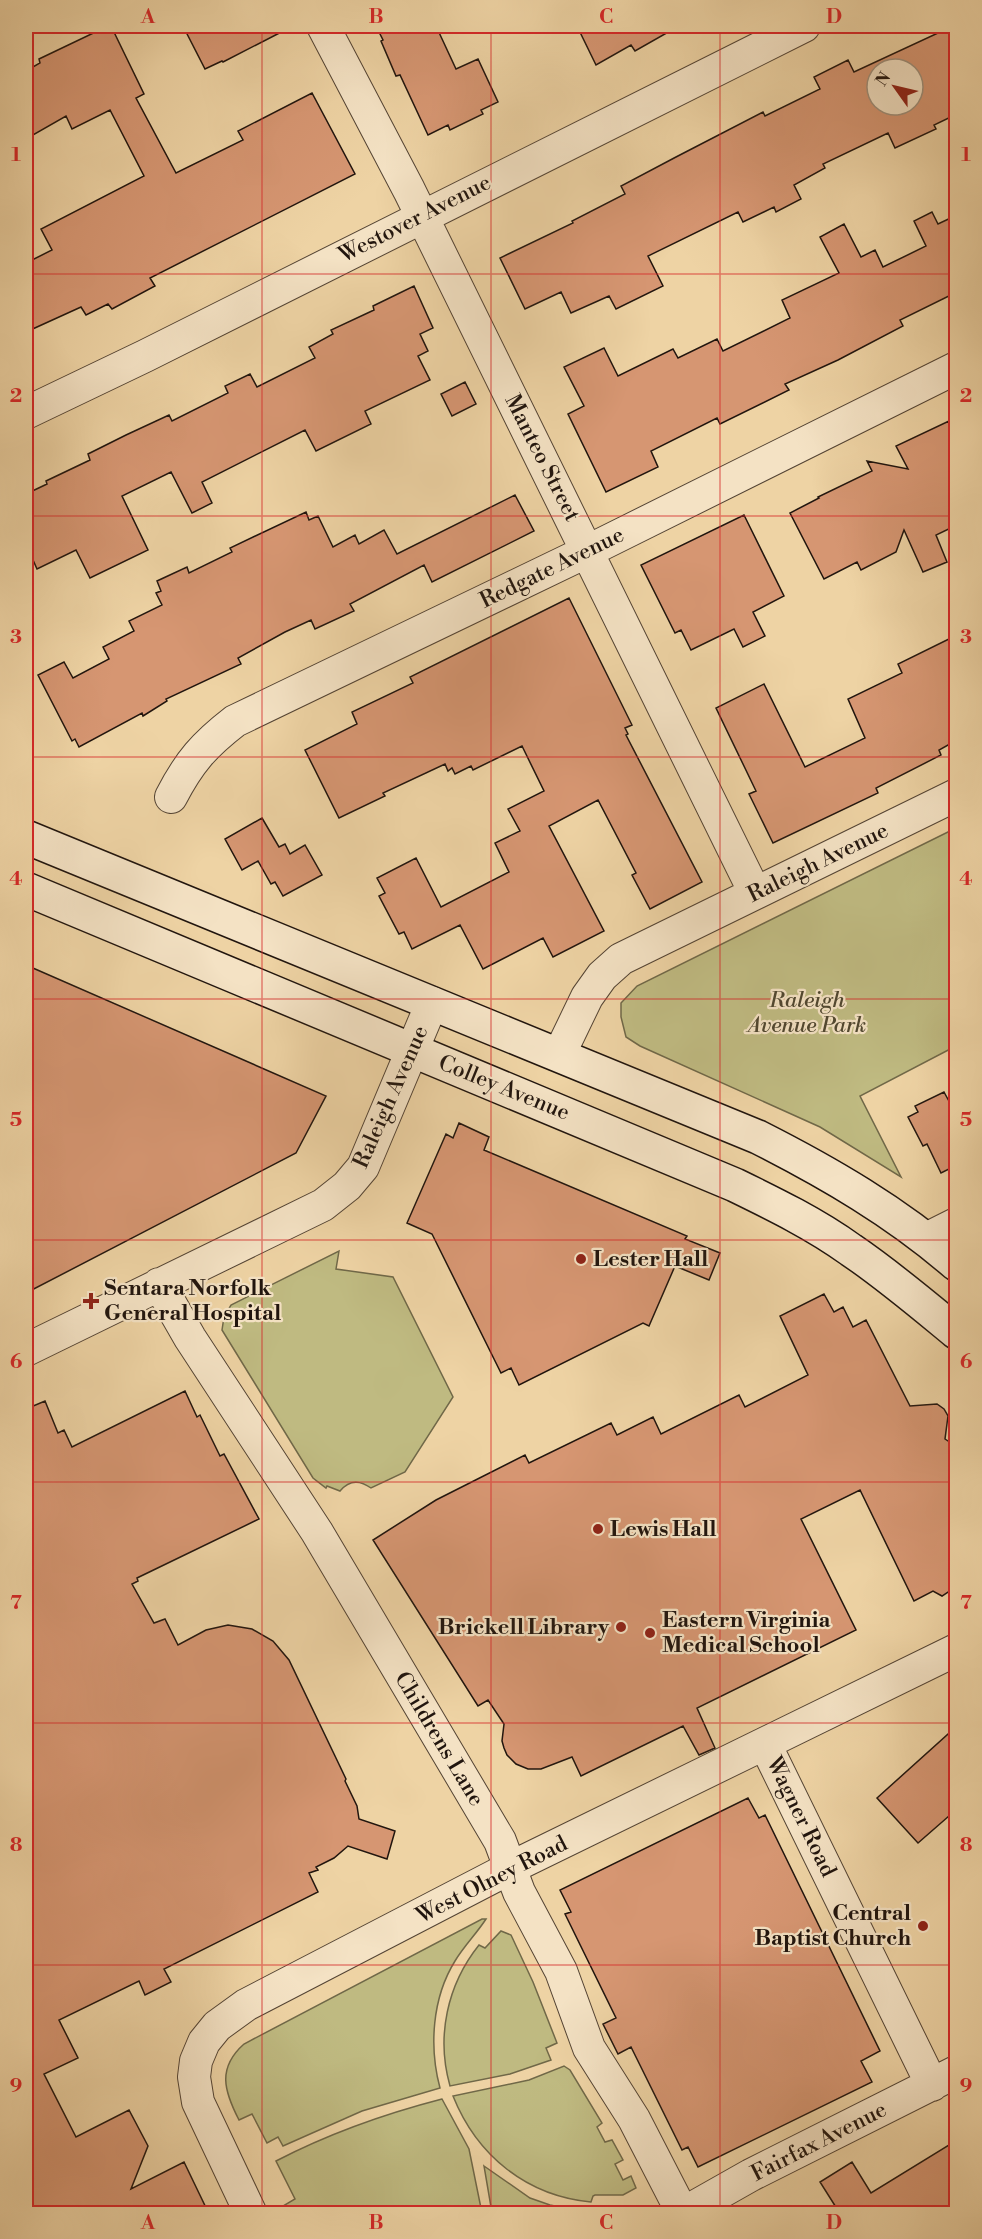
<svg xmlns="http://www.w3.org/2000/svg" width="982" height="2239" viewBox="0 0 982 2239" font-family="'Libre Bodoni',serif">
<rect width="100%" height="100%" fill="#eed3a4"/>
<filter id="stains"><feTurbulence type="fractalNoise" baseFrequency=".00333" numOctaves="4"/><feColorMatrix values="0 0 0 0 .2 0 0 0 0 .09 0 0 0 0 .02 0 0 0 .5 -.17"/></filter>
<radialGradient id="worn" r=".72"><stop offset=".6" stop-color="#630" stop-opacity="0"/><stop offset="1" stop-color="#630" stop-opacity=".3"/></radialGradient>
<path fill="#bfba81" stroke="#706848" stroke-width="1.5" d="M956,828V1046L860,1096L901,1177L820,1127L640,1046L626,1037L621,1017V1003L637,986Z
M339,1251L336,1269L393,1277L453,1397L405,1472L371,1488C360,1480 349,1480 340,1491L327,1486L326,1488L313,1478L222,1330L224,1317L231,1305Z
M482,1919H486C477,1933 464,1946 455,1961C432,1998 429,2047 440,2088L362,2111L283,2146L278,2137L267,2143L252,2114L239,2120C224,2091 217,2068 244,2044Z
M501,1931L511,1935L533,1982L557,2043L546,2048L551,2060L510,2074L450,2086C436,2037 447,1985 479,1945L485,1948Z
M564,2066L570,2070L602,2123L597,2127L605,2142L612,2140L623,2160L615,2164L623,2180L631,2176L636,2188L623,2195H595L593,2196L591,2202C527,2196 477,2156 453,2096L529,2080Z
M442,2099L469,2149L482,2213H286L283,2206L295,2199L276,2161C330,2133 384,2114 442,2099Z
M484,2166L530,2198L550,2205L590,2213H492Z"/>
<path fill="#d69672" stroke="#21150e" stroke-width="1.5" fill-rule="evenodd" d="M108,26H111L144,94L136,98L176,173L243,140L238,131L312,93L355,174L150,278L155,286L112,309L108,304L86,315L81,307L26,332V263L52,250L41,229L144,176L110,110L72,129L66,116L26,139V71L40,63L39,59Z
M183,26H293L223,62L222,61L205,69Z
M376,26H436L456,69L478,59L498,102L481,110L483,114L450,130L448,125L428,135L400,75L396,76L381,41L383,40Z
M577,26H679L635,51L631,45L596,65Z
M953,26H957V114L934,125L936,129L895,148L888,133L823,164L825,168L794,185L801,199L776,212L774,207L743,222L738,212L648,256L663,286L616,309L609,296L571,313L561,292L525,309L500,258L573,223L572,221L625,194L621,186L676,157L763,112L765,116L820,89L814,77L848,60L854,72ZM877,69H913V105H877Z
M932,212L938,224L957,215V292L900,320L903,326L838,360L785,384L789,390L720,424L717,418L651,451L658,467L606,492L568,414L584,406L564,367L604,348L618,376L673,349L678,358L717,339L723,351L790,318L782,300L839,273L820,237L844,224L861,257L875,250L883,267L926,246L914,221Z
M414,286L433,328L420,334L428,351L418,356L430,380L365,411L371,424L316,451L305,430L202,482L212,503L192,513L171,472L122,496L148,550L90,578L76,550L37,569L26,544V494L47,484L46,481L90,460L88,454L126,435L169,415L172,421L228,393L225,386L250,374L257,387L315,358L309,347L333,334L331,330L374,310L373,306Z
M465,382L476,404L452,416L441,394Z
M949,421L957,436V525L936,535L947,562L923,572L904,530L896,552L861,570L857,562L824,579L790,513L819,498L818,497L872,471L867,461L908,469L896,446Z
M515,495L534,531L432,582L424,565L350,604L354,611L315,629L311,620L285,632L238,658L241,664L166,699L167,701L143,716L142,713L79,747L75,739L72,741L38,675L64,662L73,678L109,659L103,647L134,631L129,621L162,605L156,593L161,591L157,581L187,567L189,573L232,552L230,548L306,512L309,520L318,516L333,547L355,535L359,544L384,530L397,554Z
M744,515L784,596L753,612L765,636L743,647L734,629L691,650L681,630L675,633L641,565Z
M569,598L632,725L625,728L628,734L626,735L702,882L650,909L632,875L636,873L598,800L549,826L604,931L553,957L543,938L483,969L460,925L412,949L404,932L399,934L379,896L385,893L377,878L416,858L441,907L509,872L495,843L520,831L508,809L544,791L522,746L473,770L471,766L455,774L452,768L448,771L445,764L383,793L385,796L339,818L305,750L357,724L352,712L413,683L410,677Z
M957,635V740L939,750L941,755L876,788L878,793L773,843L749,794L756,791L716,708L764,684L805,767L865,738L848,699L902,673L898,664Z
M262,818L279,847L285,844L290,854L305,845L322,875L283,896L275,882L271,884L258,861L242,870L225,839Z
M26,965L326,1096L296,1153L26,1293Z
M944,1092L957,1116V1165L941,1173L927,1144L923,1146L908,1117L918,1112L915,1106Z
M459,1123L489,1137L484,1150L687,1236L685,1239L720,1253L709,1280L675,1266L649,1326L643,1323L519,1385L511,1368L501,1373L432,1234L407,1223L446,1134L453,1138Z
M824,1294L834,1312L843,1307L853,1327L866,1320L910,1406L937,1404L944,1409L948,1416L945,1439L957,1447V1586L942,1596L933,1591L914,1601L860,1490L801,1519L856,1630L697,1708L715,1748L699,1755L683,1726L581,1776L572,1757L541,1769H528L516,1764L507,1755L504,1748L502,1741L504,1724L488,1700L478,1706L373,1540L436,1500L525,1455L529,1463L611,1423L617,1435L653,1417L661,1434L739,1395L745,1407L808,1375L780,1316Z
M185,1391L197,1417L200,1415L220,1456L224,1454L259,1519L137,1578L138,1581L132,1584L154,1623L165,1619L178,1645L206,1630L228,1625L252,1629L273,1641L289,1660L346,1779L345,1781L357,1806L359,1819L395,1831L387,1859L348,1846L334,1858L316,1867L318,1870L309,1873L318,1892L164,1969L171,1982L145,1995L139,1981L59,2020L78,2058L44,2074L76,2137L129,2110L148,2146L131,2189L184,2162L209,2214H26V1409L45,1401L58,1433L64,1430L72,1447Z
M957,1726V1809L918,1843L877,1798Z
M748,1798L759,1818L765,1815L880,2051L861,2061L872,2082L698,2167L688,2147L682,2150L631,2047L618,2054L603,2024L616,2018L565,1914L571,1912L560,1890Z
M957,2140V2209L949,2214H837L839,2212L820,2182L852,2162L871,2193Z"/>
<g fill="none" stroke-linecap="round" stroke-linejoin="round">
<g stroke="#544434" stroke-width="34">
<path id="minor" d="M323,26L409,190L755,893
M26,413L145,356L804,26
M171,797C189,762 204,745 235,721L588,551L956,368
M559,1055L587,997L602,976L621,959L956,795
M928,1238L956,1224
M159,1284L190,1338L317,1532L500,1841L519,1892L561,1971L589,2048L634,2119L683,2214
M26,1350L323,1205L347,1186L363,1167L432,1003
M765,1744L932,2085
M251,2214L198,2102L194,2077L196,2061L204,2042L217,2026L246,2005L510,1868L956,1650
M682,2214L751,2175L956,2072"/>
</g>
<g stroke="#21150e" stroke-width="36">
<path id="secondary" d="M26,837L758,1137C829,1173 896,1212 956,1264
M26,889L735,1185C774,1204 815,1224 851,1250C888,1275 922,1304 956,1332"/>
</g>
<use href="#minor" stroke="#f4e2c4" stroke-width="32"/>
<use href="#secondary" stroke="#f4e2c4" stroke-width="33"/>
</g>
<path fill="none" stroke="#d62828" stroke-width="1.5" stroke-opacity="0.55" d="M262,26V2214M491,26V2214M720,26V2214M26,274H956M26,516H956M26,757H956M26,999H956M26,1240H956M26,1482H956M26,1723H956M26,1965H956"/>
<g fill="#8f2418" stroke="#f4e2c4" stroke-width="2">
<circle cx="581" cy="1259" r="6"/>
<path d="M88 1292h6v6h6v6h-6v6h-6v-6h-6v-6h6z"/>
<circle cx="598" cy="1529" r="6"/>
<circle cx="621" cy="1627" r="6"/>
<circle cx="650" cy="1633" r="6"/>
<circle cx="923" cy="1926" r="6"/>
</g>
<g text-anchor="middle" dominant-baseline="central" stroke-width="4.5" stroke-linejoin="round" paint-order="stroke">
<g font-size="22" fill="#21150e" stroke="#f4e2c4">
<text transform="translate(415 219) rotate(-27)">Westover Avenue</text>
<text transform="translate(542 458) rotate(63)">Manteo Street</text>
<text transform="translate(552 568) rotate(-26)">Redgate Avenue</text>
<text transform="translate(818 863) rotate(-26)">Raleigh Avenue</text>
<text transform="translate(504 1088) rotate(22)">Colley Avenue</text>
<text transform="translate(391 1097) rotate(-66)">Raleigh Avenue</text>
<text transform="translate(439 1739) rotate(59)">Childrens Lane</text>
<text transform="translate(801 1817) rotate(64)">Wagner Road</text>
<text transform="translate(492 1880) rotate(-27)">West Olney Road</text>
<text transform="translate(819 2142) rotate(-27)">Fairfax Avenue</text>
</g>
<g font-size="22" font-style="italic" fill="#504730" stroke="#f4e2c4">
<text x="807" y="1000">Raleigh<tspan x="807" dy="25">Avenue Park</tspan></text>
</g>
<g font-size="22" font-weight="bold" fill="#21150e" stroke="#f4e2c4" text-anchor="start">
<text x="593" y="1259">Lester Hall</text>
<text x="104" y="1288">Sentara Norfolk<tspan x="104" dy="25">General Hospital</tspan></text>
<text x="610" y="1529">Lewis Hall</text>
<text x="662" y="1620">Eastern Virginia<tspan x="662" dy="25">Medical School</tspan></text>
<text x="609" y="1627" text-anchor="end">Brickell Library</text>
<text x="911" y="1913" text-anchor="end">Central<tspan x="911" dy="25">Baptist Church</tspan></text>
</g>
</g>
<rect width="982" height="2239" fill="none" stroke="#eed3a4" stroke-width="66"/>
<g transform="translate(895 87) rotate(304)"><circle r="28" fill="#f4e2c4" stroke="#a0907b" stroke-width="1.5"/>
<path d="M0-4.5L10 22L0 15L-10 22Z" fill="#8f2418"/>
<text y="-9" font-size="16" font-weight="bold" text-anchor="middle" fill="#21150e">N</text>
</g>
<rect x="33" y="33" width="916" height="2173" fill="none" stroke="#d62828" stroke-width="2"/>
<g font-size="20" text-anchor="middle" font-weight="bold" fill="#d62828">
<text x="148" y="23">A</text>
<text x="376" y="23">B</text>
<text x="606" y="23">C</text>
<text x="834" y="23">D</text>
<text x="16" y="161">1</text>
<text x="966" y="161">1</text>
<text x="16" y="402">2</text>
<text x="966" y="402">2</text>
<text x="16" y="643">3</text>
<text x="966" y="643">3</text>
<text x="16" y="885">4</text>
<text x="966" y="885">4</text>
<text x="16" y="1126">5</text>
<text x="966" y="1126">5</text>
<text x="16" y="1368">6</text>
<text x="966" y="1368">6</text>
<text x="16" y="1609">7</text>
<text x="966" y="1609">7</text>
<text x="16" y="1851">8</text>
<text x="966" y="1851">8</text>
<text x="16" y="2092">9</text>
<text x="966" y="2092">9</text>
<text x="148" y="2229">A</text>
<text x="376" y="2229">B</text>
<text x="606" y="2229">C</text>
<text x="834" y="2229">D</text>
</g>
<rect width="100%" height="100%" filter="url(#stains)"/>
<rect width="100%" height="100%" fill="url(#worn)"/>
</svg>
